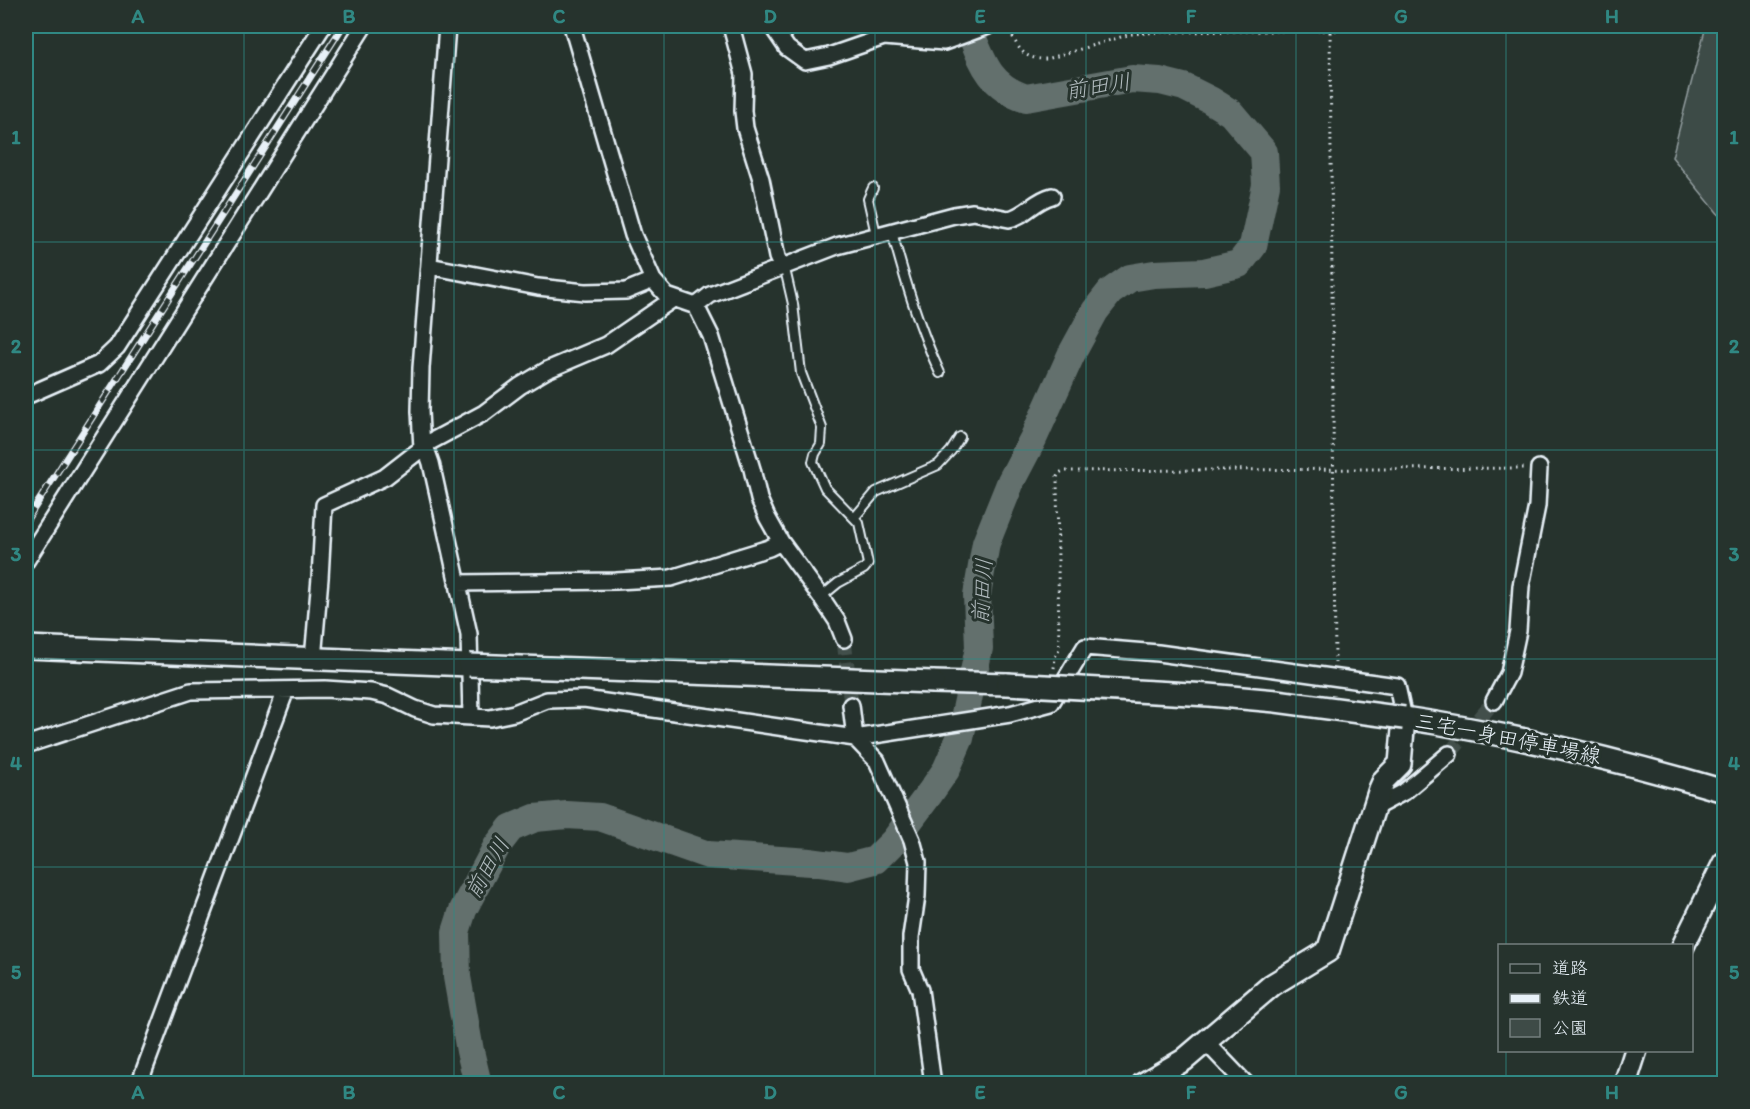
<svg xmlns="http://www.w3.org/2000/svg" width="1750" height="1109" viewBox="0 0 1750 1109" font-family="Itim,'Klee One',sans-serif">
<rect width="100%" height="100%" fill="#26332d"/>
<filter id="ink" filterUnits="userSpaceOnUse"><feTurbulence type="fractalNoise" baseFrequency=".0167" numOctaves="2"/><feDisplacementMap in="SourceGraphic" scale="12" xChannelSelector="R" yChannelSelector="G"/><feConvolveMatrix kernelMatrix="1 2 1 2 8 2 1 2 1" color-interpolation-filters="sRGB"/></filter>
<g filter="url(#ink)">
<path fill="#3e4b47" stroke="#939ea0" stroke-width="1.5" d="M1706,26H1724V221L1672,157Z"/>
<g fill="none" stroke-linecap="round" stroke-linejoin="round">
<path stroke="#636f6d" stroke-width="28" d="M478,1084L470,1051L457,977L456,932L463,910L497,846L511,828L535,818L567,815L600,817L708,855L811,862L848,867L875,860L894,841L930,793L946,770L960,738L979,648L977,595L986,543L1011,481L1033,439L1071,355L1095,311L1110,292L1130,278L1154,274L1204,272L1239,264L1253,246L1266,185L1264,152L1231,113L1210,100L1184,87L1160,81L1132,79L1026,98C988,86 982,60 968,26"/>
<path stroke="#43504b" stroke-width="15" stroke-dasharray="15 8" stroke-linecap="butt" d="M844,639L851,705
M1449,754L1494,701"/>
<g stroke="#e8f1f8" stroke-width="12">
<path id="lane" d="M873,188L868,199L876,234
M892,232C905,280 919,328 940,373
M784,265L793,304L801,373L822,428L821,444L815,454L813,462L825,488L859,523L868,564L864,569L838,583L821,597
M855,517L876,492L938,465L951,451L960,437"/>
</g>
<g stroke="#e8f1f8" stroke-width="20">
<path id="street" d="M572,26L633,235L653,280L667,296L696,306L711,336L752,469L759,499L767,517L781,542L821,597L837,621L844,639
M731,26L744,74L743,111L745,128L761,179L777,257L781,266
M772,26L787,48L805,61L829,56L884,37L944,42L988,26
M429,266L538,287L585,292L626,291L653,280
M696,306L710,295L837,246L954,215L973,212L1009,219C1025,216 1035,200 1052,196
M26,396L99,364L117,347L323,26
M425,446L431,463L469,634L471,717
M422,449L420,411L421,368L447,26
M26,561L364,26
M457,583L616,581L671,578L769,548L781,542
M313,659L320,578L324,505L385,477L430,442L484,413L520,386L547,370L606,345L673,299
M1494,701L1509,673L1518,631L1521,586L1537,506L1539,468
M851,705L855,738L877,761L912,840L918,862L917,896L911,937V969L920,990L933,1084
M26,745L191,691L325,689L371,692L388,696L415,709L434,715L490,718L514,713L547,700L584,699L855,738L1010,714L1051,703L1085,647L1158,653L1397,686L1404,718
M1374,808L1404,792L1449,754
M1205,1041L1246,1084
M139,1084L286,690"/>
</g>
<g stroke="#e8f1f8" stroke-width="26">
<path id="secondary" d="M26,647L469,665
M933,682L1007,684
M1683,946L1724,863
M1143,1084L1184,1060L1272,985L1328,951L1380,789L1384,780L1400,764L1404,718C1513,734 1619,760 1724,791
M1625,1084L1636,1050"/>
</g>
<path stroke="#e8f1f8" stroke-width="3" stroke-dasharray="1.5 4.5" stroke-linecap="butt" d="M1007,26C1018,46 1021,60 1047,59L1131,34L1161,32L1700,27
M1330,26L1335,663
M1054,668L1055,657L1059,649L1057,477L1059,473L1063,471L1524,468"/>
<use href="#lane" stroke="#26332d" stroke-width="8"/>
<use href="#street" stroke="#26332d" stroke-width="15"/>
<use href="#secondary" stroke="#26332d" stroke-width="21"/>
<g stroke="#e8f1f8" stroke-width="7">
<path id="rail" d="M26,521L343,26"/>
</g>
<use href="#rail" stroke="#26332d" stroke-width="4.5" stroke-dasharray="14" stroke-linecap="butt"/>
<g stroke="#e8f1f8" stroke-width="26" stroke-linecap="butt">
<path id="secondary-bridge" d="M469,665L933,682
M1007,684L1209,695L1276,701L1404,718"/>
</g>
<use href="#secondary-bridge" stroke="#26332d" stroke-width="21"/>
</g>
</g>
<path fill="none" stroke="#308883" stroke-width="1.5" stroke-opacity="0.55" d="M244,26V1084M454,26V1084M664,26V1084M875,26V1084M1086,26V1084M1296,26V1084M1506,26V946M26,242H1724M26,450H1724M26,659H1724M26,867H1724M1506,1050V1084"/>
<g text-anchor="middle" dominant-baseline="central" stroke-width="6" stroke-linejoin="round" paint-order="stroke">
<g font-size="21" fill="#e8f1f8" stroke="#26332d">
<text transform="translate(1508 738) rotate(11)">三宅一身田停車場線</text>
</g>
<g font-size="22" font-style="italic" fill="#b3bdc0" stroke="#26332d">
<text transform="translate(1098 86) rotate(-9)">前田川</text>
<text transform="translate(982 591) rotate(-86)">前田川</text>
<text transform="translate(487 868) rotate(-60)">前田川</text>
</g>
</g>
<rect width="1750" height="1109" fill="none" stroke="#26332d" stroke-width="66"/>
<rect x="1498" y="944" width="195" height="108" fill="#26332d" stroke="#747f7e" stroke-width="1.5"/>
<rect x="1510" y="964" width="30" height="9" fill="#26332d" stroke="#747f7e" stroke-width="1.5"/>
<text x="1552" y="974" font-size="18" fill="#e8f1f8">道路</text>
<rect x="1510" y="994" width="30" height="9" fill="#e8f1f8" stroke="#747f7e" stroke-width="1.5"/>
<text x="1552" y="1004" font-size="18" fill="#e8f1f8">鉄道</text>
<rect x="1510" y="1019" width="30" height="18" fill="#3e4b47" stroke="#747f7e" stroke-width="1.5"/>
<text x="1552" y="1034" font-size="18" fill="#e8f1f8">公園</text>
<rect x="33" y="33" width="1684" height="1043" fill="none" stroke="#308883" stroke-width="2"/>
<g font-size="20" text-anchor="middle" font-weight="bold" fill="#308883">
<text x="138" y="23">A</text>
<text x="349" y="23">B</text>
<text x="559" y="23">C</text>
<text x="770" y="23">D</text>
<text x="980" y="23">E</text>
<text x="1191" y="23">F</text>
<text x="1401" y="23">G</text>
<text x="1612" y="23">H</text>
<text x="16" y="144">1</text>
<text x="1734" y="144">1</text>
<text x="16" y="353">2</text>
<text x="1734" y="353">2</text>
<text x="16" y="561">3</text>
<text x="1734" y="561">3</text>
<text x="16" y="770">4</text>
<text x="1734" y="770">4</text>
<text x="16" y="979">5</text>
<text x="1734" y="979">5</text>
<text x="138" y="1099">A</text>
<text x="349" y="1099">B</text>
<text x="559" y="1099">C</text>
<text x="770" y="1099">D</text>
<text x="980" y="1099">E</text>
<text x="1191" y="1099">F</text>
<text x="1401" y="1099">G</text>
<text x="1612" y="1099">H</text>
</g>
</svg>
